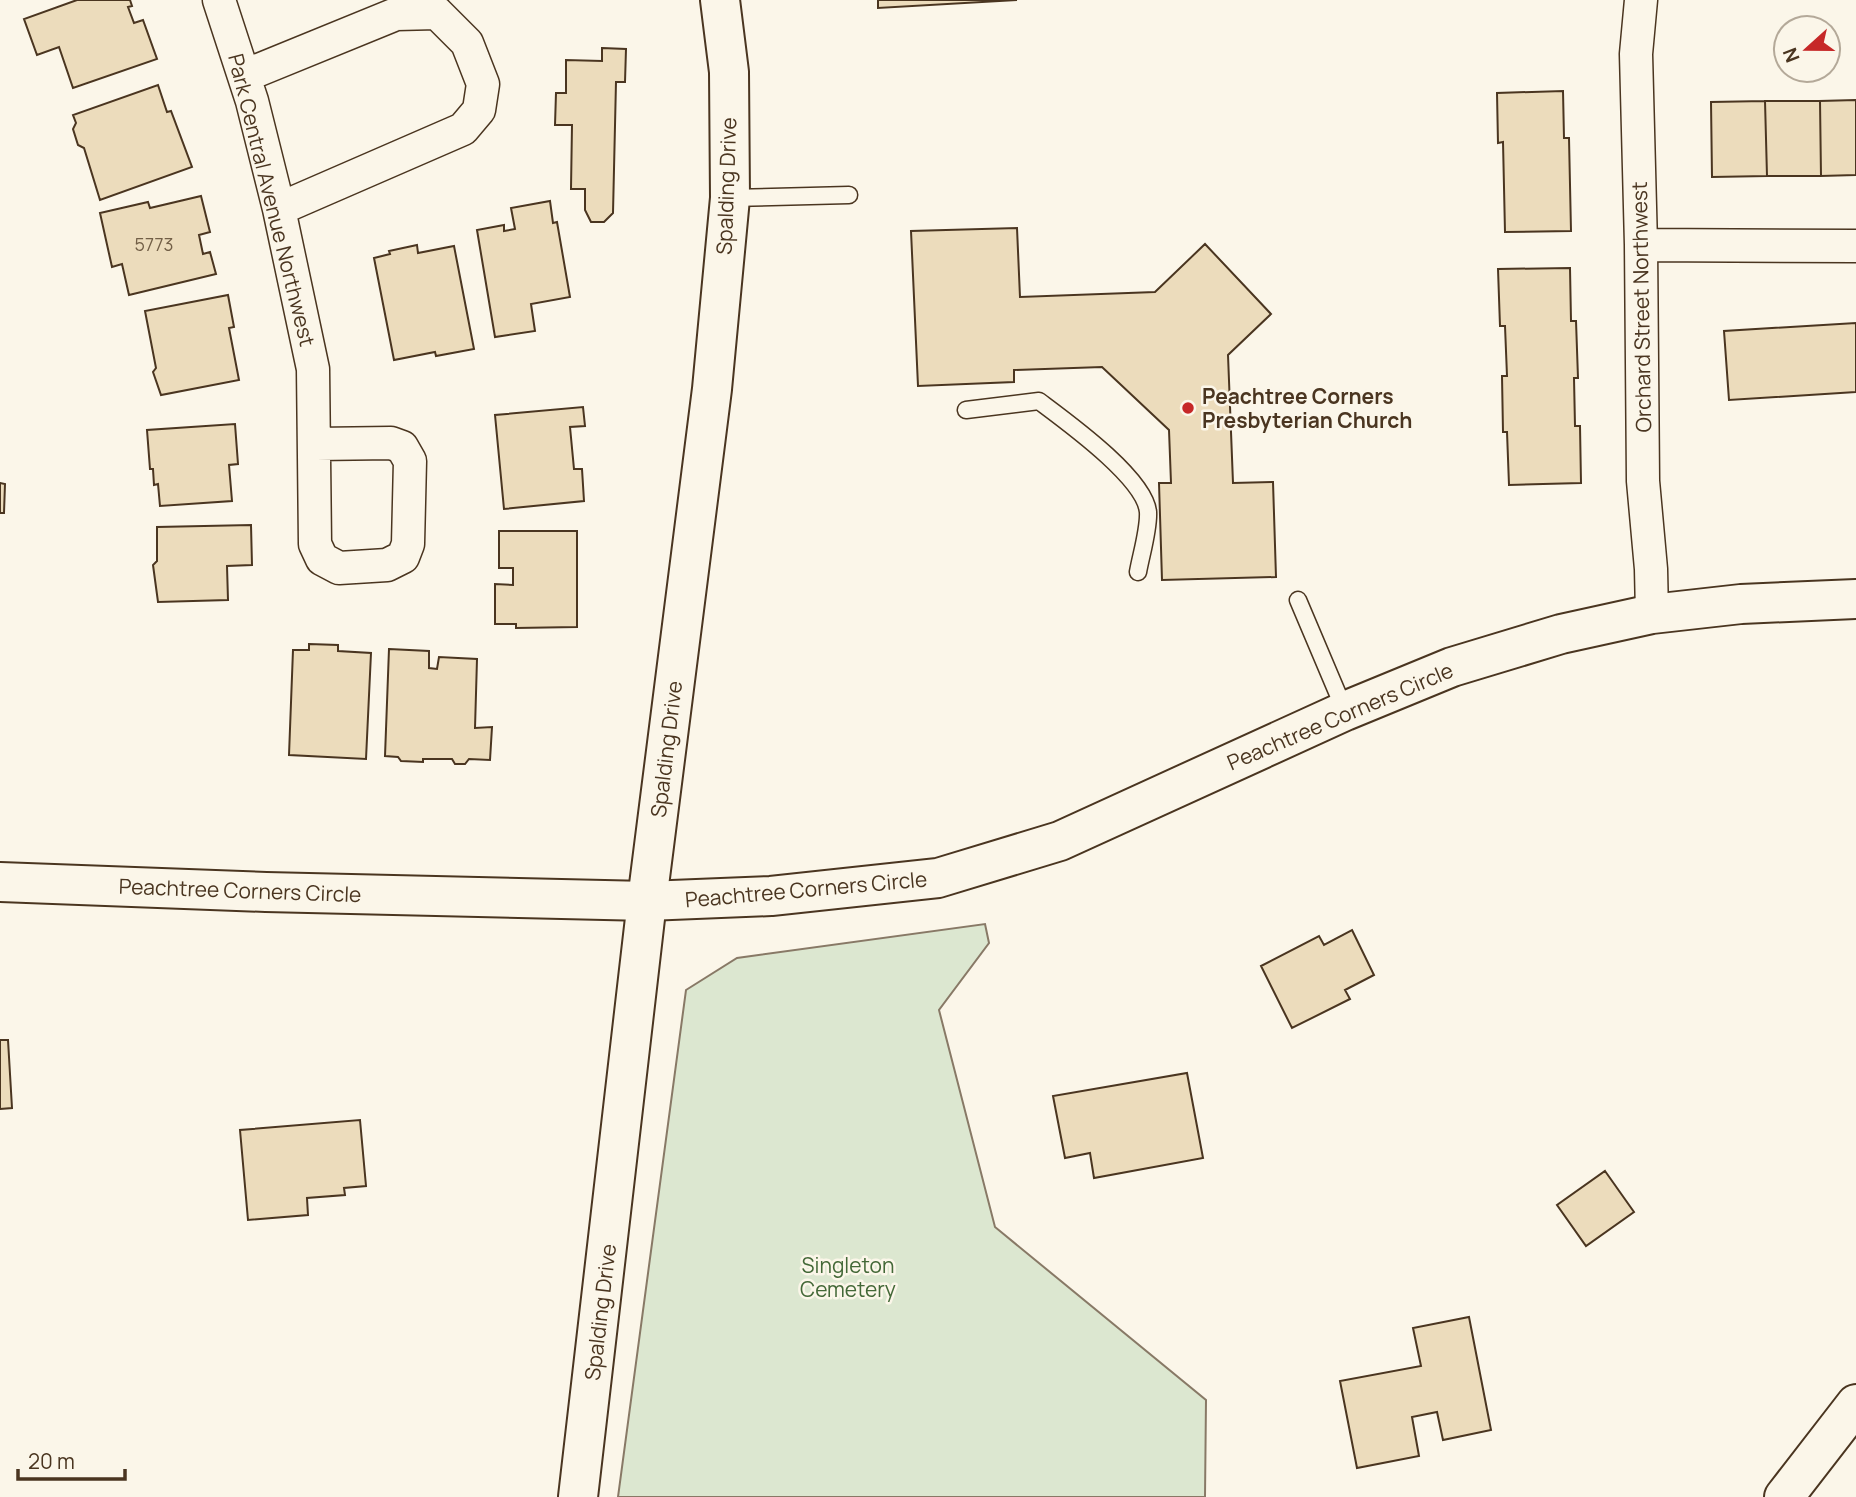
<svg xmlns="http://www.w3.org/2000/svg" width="1856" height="1497" viewBox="0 0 1856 1497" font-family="Manrope,sans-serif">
<rect width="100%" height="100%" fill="#fbf6e9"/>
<path fill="#dce7d0" stroke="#887966" stroke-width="2" d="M985,924L989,943L939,1010L995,1227L1206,1400L1205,1497H618L686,990L737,958Z"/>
<path fill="#ecdcbc" stroke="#4a3520" stroke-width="2" d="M77,0H130L132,6L128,7L134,23L143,20L157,59L73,88L59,47L37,55L24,19Z
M878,0H1017L878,8Z
M602,48L626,49L625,82H616L613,213L604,222H591L585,210V189H571L572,125H555L556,93H566V60L602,61Z
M158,85L167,112L171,111L192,167L100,200L84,148L78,145L73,129L76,123L73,115Z
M1563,91L1564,138H1569L1571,231L1505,232L1503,142L1498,143L1497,93Z
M1856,100V175L1821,176L1820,101Z
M1765,101L1767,176L1712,177L1711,102Z
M1765,101H1820L1821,176H1767Z
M201,196L210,232L199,235L203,254L210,252L216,274L129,295L122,264L112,267L100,213L148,202L150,208Z
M550,201L553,223L557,222L570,297L531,304L535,331L495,337L477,230L504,225V231L515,229L511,208Z
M1017,228L1020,297L1155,292L1205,244L1271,314L1228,355L1233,483L1273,482L1276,577L1162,580L1159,483H1171L1169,430L1102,367L1014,370V382L918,386L911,231Z
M417,245L418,253L454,246L474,349L436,356L435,352L394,360L374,258L390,254L389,251Z
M1570,268L1571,321H1576L1578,378H1574L1575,426H1580L1581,483L1509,485L1507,432H1503L1502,376H1507L1505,326H1500L1498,269Z
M228,295L234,327L229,328L239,380L161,395L153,372L156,368L145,311Z
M1856,323V392L1729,400L1724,331Z
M583,407L585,426L570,427L574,469H582L584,501L504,509L495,415Z
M235,424L238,464L229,465L232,501L160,506L158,484L154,485L153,469H150L147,430Z
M0,483L5,484L4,513H0Z
M251,525L252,565L227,566L228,600L158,602L153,565L157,561V527Z
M499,531H577V627L516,628V624H495V584L513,585V568H499Z
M309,644L338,645V651L371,653L366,759L289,755L293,650H309Z
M389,649L429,651V668L437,669L439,657L477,659L475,728L492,727L490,760L469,759L465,764H455L452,759H423V762L401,761L398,757L385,756Z
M1352,930L1374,975L1345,990L1350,999L1292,1028L1261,966L1319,936L1324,945Z
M0,1040H8L12,1108L0,1109Z
M1187,1073L1203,1158L1094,1178L1090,1153L1065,1158L1053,1096Z
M360,1120L366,1186L344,1188L345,1195L307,1198L308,1215L248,1220L240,1130Z
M1605,1171L1634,1212L1586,1246L1557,1205Z
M1469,1317L1491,1430L1443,1440L1437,1412L1412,1417L1419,1456L1357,1468L1340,1381L1421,1366L1413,1328Z"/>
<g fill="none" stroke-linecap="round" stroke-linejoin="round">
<g stroke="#4a3520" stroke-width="19">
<path id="service" d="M730,198L849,195
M966,410L1039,401C1067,422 1145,478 1148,512C1149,529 1141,555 1138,572
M1298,600L1345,711"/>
</g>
<g stroke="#4a3520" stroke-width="35">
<path id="minor" d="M219,0L252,101L279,209L313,369L315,544L322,559L339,568L387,565L403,557L408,544L410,461L402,447L391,443L316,444
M1641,0L1636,54L1641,245L1643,481L1651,569L1652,614
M244,76L396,14L437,13L467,43L483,84L479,110L463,129L279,209
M1641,245L1856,246"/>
</g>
<g stroke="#4a3520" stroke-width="42">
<path id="tertiary" d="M0,882L266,892L647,901L771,896L938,878L1060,841L1345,711L1452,667L1561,634L1652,614L1741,604L1856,599
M1784,1497L1856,1404"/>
</g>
<g stroke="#4a3520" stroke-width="42">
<path id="secondary" d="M578,1497L647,901L712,389L730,198L729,72L720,0"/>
</g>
<use href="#service" stroke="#fbf6e9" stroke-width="16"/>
<use href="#minor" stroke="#fbf6e9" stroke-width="32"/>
<use href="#tertiary" stroke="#fbf6e9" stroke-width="38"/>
<use href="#secondary" stroke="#fbf6e9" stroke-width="38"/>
</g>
<circle fill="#c62828" stroke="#fbf6e9" stroke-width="2.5" cx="1188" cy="408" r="7"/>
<g text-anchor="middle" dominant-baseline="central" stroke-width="5" stroke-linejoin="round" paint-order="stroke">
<g font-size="18" fill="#725f47">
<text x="154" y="244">5773</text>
</g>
<g font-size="21" fill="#4a3520" stroke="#fbf6e9">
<text transform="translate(726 186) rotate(-88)">Spalding Drive</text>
<text transform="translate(272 200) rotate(76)">Park Central Avenue Northwest</text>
<text transform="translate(1641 307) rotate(-91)">Orchard Street Northwest</text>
<text transform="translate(1340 716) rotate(-23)">Peachtree Corners Circle</text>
<text transform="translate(666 749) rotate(-83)">Spalding Drive</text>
<text transform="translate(806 889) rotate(-5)">Peachtree Corners Circle</text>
<text transform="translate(240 890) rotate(2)">Peachtree Corners Circle</text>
<text transform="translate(600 1312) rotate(-83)">Spalding Drive</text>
</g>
<g font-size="21" font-weight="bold" fill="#4a3520" stroke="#fbf6e9" text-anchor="start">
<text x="1202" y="396">Peachtree Corners<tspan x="1202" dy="24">Presbyterian Church</tspan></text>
</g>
<g font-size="21" fill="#436837" stroke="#fbf6e9">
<text x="848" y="1265">Singleton<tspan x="848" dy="24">Cemetery</tspan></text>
</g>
</g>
<g transform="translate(1807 49) rotate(249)"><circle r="33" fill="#fbf6e9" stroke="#b4a999" stroke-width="2"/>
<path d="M0-5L12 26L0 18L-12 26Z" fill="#c62828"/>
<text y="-10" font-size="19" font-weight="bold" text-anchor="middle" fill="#4a3520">N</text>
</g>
<path d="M18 1469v10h107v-10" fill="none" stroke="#4a3520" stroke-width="3.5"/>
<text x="28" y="1469" font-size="21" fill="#4a3520" stroke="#fbf6e9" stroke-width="5" paint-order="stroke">20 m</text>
</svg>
